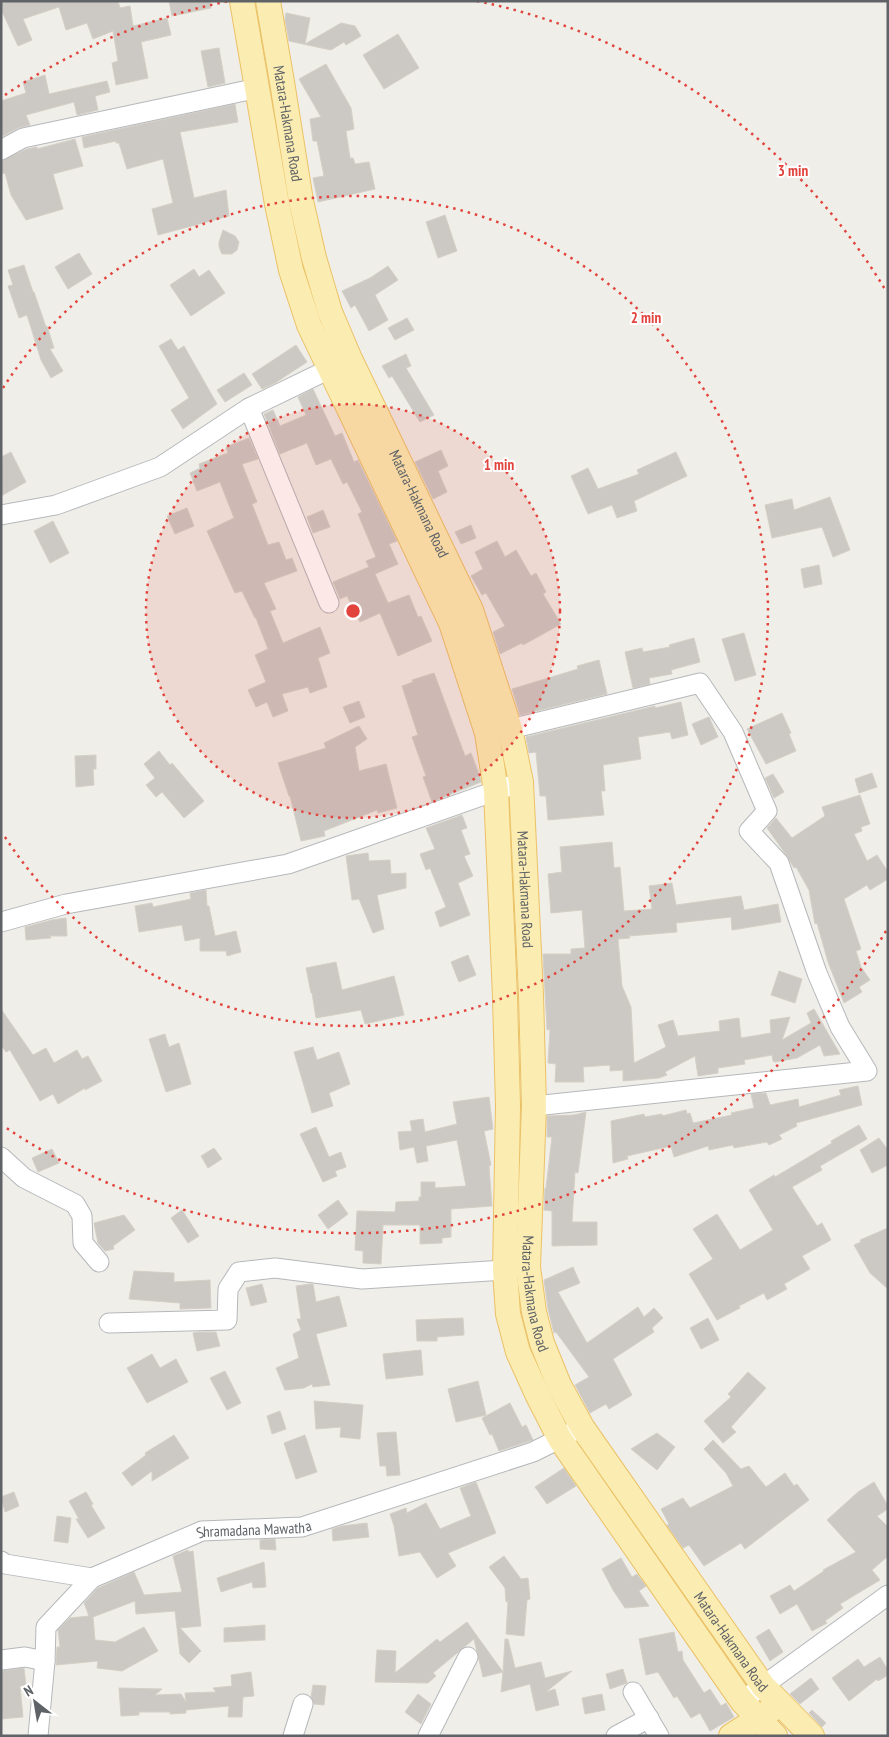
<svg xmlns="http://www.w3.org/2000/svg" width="889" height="1737" viewBox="0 0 889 1737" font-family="'PT Sans Narrow',sans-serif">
<rect width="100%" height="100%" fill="#f0eee8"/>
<path fill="#ccc9c4" stroke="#d5d0c6" d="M1,1H118L120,8L130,6L133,26L167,18L171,35L141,42L148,78L116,85L112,63L118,61L113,31L93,39L87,23L66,30L59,7L23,19L32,40L18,46L1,9Z
M169,1H210L211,8L172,16Z
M286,13L310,18L305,44L341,23L355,26L361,36L346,45L344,42L331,50L289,41L285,19Z
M398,34L419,68L384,89L363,55Z
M219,48L225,83L208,87L201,51Z
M326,64L351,108L354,129L346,131L350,158H353L355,164L369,162L375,189L318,202L313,178L324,176L317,141H313L310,119L321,117L299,79Z
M45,75L49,94L107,81L110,92L95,96L98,110L77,115L74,102L26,115L30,125L18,128L1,137V101L26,93L23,82Z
M235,104L238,122L180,132L194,198L226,190L229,216L158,235L152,209L173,203L163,159L127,169L119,143H116V141L84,148L82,137Z
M75,139L83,166L53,174L63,209L26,220L11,195L5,173L1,174V161L27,149L37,147V149Z
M445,215L457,251L438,258L426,222Z
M223,230L235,236L239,242L237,250L232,254H222L219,247V242Z
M79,253L92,274L68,289L55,267Z
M24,265L33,292H34L46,327L47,326L54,348L50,349L63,371L51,378L41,360L27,315L19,318L8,286L13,285L8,270Z
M388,266L398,280L375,295L388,320L369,331L355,305L351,308L342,291L370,278Z
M194,269L199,277L209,270L225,293L191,316L170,285Z
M407,318L414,330L395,340L388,328Z
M171,339L178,350L184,346L217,404L183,429L171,410L189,398L159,346Z
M296,345L307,362L275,383L262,389L252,374Z
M406,354L411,366L406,368L434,415L420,422L392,376L389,378L382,366Z
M244,373L252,385L225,402L217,390Z
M313,389L335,436L342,433L354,462L358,460L397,541L389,544L398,564L375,574L388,603L409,595L418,617L421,616L432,641L398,656L380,613L360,622L347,596L340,599L333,582L369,567L366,561L376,557L358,514L362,512L347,482L343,484L331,459L316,465L307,443L280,454L264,414L273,410L280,426L306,415L298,397Z
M249,438L258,459L242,464L257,502L252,504L268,545L279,542L286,560L292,558L297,571L264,583L276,609L270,611L283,643L320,627L330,653L318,658L327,687L310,693L308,687L282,694L288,711L273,717L267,702L256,707L248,690L266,682L255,655L268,649L256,618H255L242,591L235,593L207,531L234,518L220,482L197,491L190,473L200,468L199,464L228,453L226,447Z
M441,450L448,466L438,471L447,492L433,499L415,462Z
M11,452L26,482L1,496V457Z
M676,452L687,476L634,501L637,511L617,518L612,505L588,514L571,476L588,468L598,489L639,474L637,470Z
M830,497L850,550L833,557L822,527L772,538L765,505L792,499L794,510Z
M187,508L194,526L175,534L167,516Z
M323,510L330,527L313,533L307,517Z
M53,521L69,553L50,563L34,531Z
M471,525L476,538L461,544L455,532Z
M497,541L505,557L516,550L531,576L536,573L546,592L543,594L561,624L523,645L522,643L500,654L493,632L505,626L486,593L482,595L471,576L483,569L475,552Z
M819,565L822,584L804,588L801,569Z
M744,633L756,675L735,681L722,639Z
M694,638L700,662L671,670L672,674L649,678L650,684L633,688L625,652L642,648L643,652L670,647L669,645Z
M599,660L607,694L520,715L512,689L578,669L577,666Z
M434,673L465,756L471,753L479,774L481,782L432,802L423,777L426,776L412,737L418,735L402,686L413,682L412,680Z
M359,701L365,717L350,723L343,707Z
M681,702L688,735L672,739L670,732L638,737L641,759L603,765L605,791H601L604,815L548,820L546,796H540L536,752L529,753L526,737L655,706V708Z
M782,713L791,733L789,734L796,751L766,764L747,729Z
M709,717L718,737L701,745L692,724Z
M359,726L367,739L355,747L359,771L386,764L397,808L378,813L377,810L324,831L325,836L301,841L290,796H289L278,763L326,748L324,743Z
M159,751L170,765L172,763L204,801L184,818L162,792L156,797L146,785L155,778L144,764Z
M96,755V769H93L94,785L76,787L75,756Z
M872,773L877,787L859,793L855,779Z
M773,774L784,792L774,798L765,778Z
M860,795L870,824L861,827L862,831L854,834L867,861L877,855L888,872V879L870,890L867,885L844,899L861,949L856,951L861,967L870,980L859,987L862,992L844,1003L828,962L817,923L815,924L809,890L796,867L794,868L787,856L767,828L776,818L792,838L825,816L822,807Z
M462,815L467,828L461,830L470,854L464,856L473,876L458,883L470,915L440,927L435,912L446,907L430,868L426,870L420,854L435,849L426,828Z
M612,842L614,868L620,867L624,911L652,909L649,886L672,883L676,905L741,896L744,910L778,904L781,922L732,930L731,917L676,923L677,932L629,936L630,938L618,939L622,986L631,1007L634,1063L666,1047L658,1025L673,1020L678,1036L720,1031L719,1021L739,1018L741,1038L771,1033L770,1020L790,1017L782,1040L811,1023L807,1013L814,1009L840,1054L824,1056L820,1045L797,1058L775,1062L773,1061L772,1055L744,1060L745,1064L718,1068V1073L698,1076L695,1056L665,1072L667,1075L659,1078L623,1081V1070L610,1071V1065L583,1067L584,1082H555L556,1064L548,1063L550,1029L547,1030L543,954H571V949L585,948L582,910L551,913L548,874L562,872L560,847Z
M368,853L369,861L390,860L391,874L406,873V888L377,895L384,929L373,933L359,899L352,900L346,856Z
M206,890L207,906H209L215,936L236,931L241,952L227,956L226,951H200V938L185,941L182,925L139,932L135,906L152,903L153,907L191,899L190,893Z
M66,918L67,936H50L51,938L26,940L25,927L52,920Z
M468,955L476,975L459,982L451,962Z
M336,962L342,990L394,976L404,1015L365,1024L361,1010L316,1018L312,993H311L306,968Z
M779,971L802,979L795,1003L771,995Z
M1,1009L33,1055L46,1048L54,1063L77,1050L82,1059L88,1056L102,1081L85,1090V1088L58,1104L53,1094L40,1101L10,1050L6,1052L1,1045Z
M165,1034L169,1047L179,1043L191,1084L166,1092L149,1039Z
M313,1047L317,1060L339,1052L350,1084L329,1093L333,1106L312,1113L294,1052Z
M858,1086L862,1105L796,1123L797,1126L779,1135L782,1139L769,1145L767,1142L734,1148L733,1145L709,1150L708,1146L674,1157L671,1146L627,1156L628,1159L613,1163L611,1121L644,1114L645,1117L662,1114V1116L686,1110L687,1114L690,1113L693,1123L732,1115L731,1113L754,1108L751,1094L766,1093L770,1105L798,1099L799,1107L841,1095L839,1090Z
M489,1097L493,1129L484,1131L491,1165L489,1166L492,1206L451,1209V1237L442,1238V1243L420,1244V1225H383L381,1264L363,1263V1251L355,1250L357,1211L395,1212L396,1202L419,1201V1197H421V1182H435V1188L466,1186L457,1140L426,1146L428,1161L417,1163L414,1147L400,1150L398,1132L412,1131L410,1121L423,1119L425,1132L457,1124L453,1102Z
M586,1112L578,1173L575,1172L572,1222H597V1245L552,1246V1211L544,1210L545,1188H546L552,1137H547V1116L574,1115Z
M859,1125L867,1139L820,1166L822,1170L792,1187L817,1226L822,1223L831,1240L802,1256L810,1269L784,1284L787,1289L767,1300L764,1293L739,1306L740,1308L717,1320L689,1274L713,1259L693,1229L717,1214L740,1250L773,1230L749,1190L774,1175L775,1177L832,1143L831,1141Z
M316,1127L329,1157L341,1152L346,1167L335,1171L337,1176L323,1182L300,1134Z
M879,1138L888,1150V1165L872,1173L860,1150Z
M214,1148L222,1159L208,1168L201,1156Z
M52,1149L59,1163L38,1172L32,1158Z
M338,1200L348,1214L328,1229L318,1215Z
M182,1210L199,1236L188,1243L171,1218Z
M124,1215L135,1230L113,1246L114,1249L105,1251L98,1243L94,1223Z
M888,1228V1289L870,1273L854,1245L861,1242L860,1240Z
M573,1267L580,1283L558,1292L587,1343L638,1307L644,1317L654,1308L663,1318L652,1328L654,1332L613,1359L632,1395L609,1409L606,1404L590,1413L575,1385L589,1377L556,1332L554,1333L548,1309L544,1280Z
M134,1271L174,1273V1282L210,1280L211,1308L180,1309V1303L129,1299Z
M262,1284L267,1302L251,1306L246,1288Z
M310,1284H313L316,1302L339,1296L347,1326L316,1334L330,1385L313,1387L312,1384L304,1388L285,1390L276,1368L299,1358L293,1334L301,1330L297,1319H301L296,1286Z
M463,1318L464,1335L437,1337V1341H417L416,1320Z
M708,1318L719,1340L701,1349L690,1328Z
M199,1332H216L220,1346L197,1351L193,1333Z
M421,1350L423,1375L386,1379L383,1354Z
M152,1354L160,1368L176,1359L188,1382L147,1403L127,1368Z
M225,1371L241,1403L227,1410L210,1378Z
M748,1372L766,1388L731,1427L736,1432L723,1443L704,1421L731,1397L728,1394Z
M478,1381L486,1415L456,1422L448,1389Z
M314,1401L363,1405L360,1439L340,1437L341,1427L316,1429Z
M510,1403L522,1427L526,1425L533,1440L499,1451L492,1434L490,1435L482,1418Z
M280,1411L286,1429L272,1434L267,1416Z
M396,1432L400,1475L387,1476L386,1466H380L377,1433Z
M657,1433L675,1447L657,1470L631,1449Z
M174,1435L189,1458L152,1481V1471L132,1486L122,1473L146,1455L145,1453Z
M305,1435L317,1472L296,1479L284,1443Z
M713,1440L741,1469L749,1466L766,1487L785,1473L794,1486L797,1484L809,1500L745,1549L741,1543L704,1566L689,1545L683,1548L668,1527L667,1525L669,1524L661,1509L683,1498L690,1508L733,1486L726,1473L704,1449Z
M564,1468L576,1486L547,1504L535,1487Z
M476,1482L496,1533L448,1553L456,1566L437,1578L420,1552L399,1556L394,1526L390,1514L406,1508L407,1513L426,1503L440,1529L471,1516L460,1488Z
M874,1482L888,1506V1509L877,1516L888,1527V1556L872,1570L880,1580L840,1604L843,1608L825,1621L827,1623L812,1631L797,1604L780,1614L770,1596L790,1585L794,1591L824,1571L823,1570L856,1552L827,1520L858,1492Z
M14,1492L19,1506L5,1512L1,1497Z
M86,1492L93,1504L91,1505L105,1528L88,1538L76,1519H79L69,1501Z
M57,1516L71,1518L68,1543L54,1541Z
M367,1523L369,1537L333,1541L332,1529L342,1526Z
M275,1539L276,1550L260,1549V1540Z
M188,1550L189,1552L193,1551L201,1626L180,1628L201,1651L189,1663L180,1654L175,1611L136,1614L135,1601L93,1617L95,1640L115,1642L144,1627L158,1651L122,1671L97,1668L98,1661L56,1665L57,1647H60L58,1630L70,1618L89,1616L84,1603L98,1588L134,1572L144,1595L182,1592L173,1556Z
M504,1556L521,1579L528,1578L530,1599L527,1600L524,1636L506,1634L508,1601L506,1602L505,1588L489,1567Z
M621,1558L632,1577L637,1574L646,1586L639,1591L649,1606L625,1608L613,1590L602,1569Z
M264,1562L266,1587L253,1588L252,1582L221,1592L217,1578Z
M467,1622L503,1672L505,1639H508L515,1668L541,1662L545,1678L572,1671L546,1692L555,1689L559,1705L536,1711L530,1684L501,1692L503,1672L483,1677L474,1639L433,1673L436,1676L428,1683L375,1682L377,1650L396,1651L395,1673L437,1639L440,1642Z
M265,1625V1640L224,1642V1628Z
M769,1629L783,1652L770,1661L756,1637Z
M674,1632L678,1652L682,1651L683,1660L704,1693L710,1689L721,1706L726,1703L734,1717L710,1731L700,1713L691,1718L677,1696L674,1698L658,1672L646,1675L639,1639Z
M880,1657L888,1670V1675L878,1681L877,1679L849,1701L832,1678L858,1659L864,1667Z
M24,1668L26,1686H20L23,1717L1,1719V1671Z
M623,1669L627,1683L610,1689L606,1674Z
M251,1672L254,1696L243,1697L242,1717H228L229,1706L186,1710V1713L170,1714V1712H139V1715L121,1716L119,1688L162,1689L155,1695L181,1694L186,1702L185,1693L216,1692L213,1688L232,1686L231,1675Z
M811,1678L819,1689L800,1704L790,1694Z
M313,1685L326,1686L324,1705L314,1704L311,1697Z
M418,1694L431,1704L421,1724L405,1712Z
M602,1694L605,1710L585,1714L582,1698Z
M812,1710L826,1723L822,1727L809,1713Z"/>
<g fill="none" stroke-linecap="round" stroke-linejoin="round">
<g stroke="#b5b8bb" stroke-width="21">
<g id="minor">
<path d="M1,150L23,138L258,88"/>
<path d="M249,408L329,603"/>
<path d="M1,515L56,505L160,467L249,408L342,363"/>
<path d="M510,729L700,683L733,732L767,811L749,831L779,863L817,973L840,1027L867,1071L534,1106"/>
<path d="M1,922L66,904L288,864L521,782"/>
<path d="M1,1157L24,1178L75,1204L82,1216L83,1243L99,1262"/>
<path d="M109,1323L227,1320L228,1289L239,1272L275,1268L362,1279L505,1270"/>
<path d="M1,1561L5,1564L92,1578"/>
<path d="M1,1660L25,1657L45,1661"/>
<path d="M633,1692L659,1736"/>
<path d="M742,1701L888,1595"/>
<path id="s1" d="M38,1736L45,1661L46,1627L92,1578L202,1531L302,1527L533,1452L571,1433"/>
<path d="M293,1736L303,1704"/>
<path d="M428,1736L468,1657"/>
<path d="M616,1736L649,1718"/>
</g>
</g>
<g stroke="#ebc166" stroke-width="26">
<g id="major">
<path d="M242,1L277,204L291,270L309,325L451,623L487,733L496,791L505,997L508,1106L505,1270L508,1314L518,1352L538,1396L560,1439L742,1701L775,1736"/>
<path id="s2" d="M268,1L282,82L301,201L314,258L330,312L350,359L471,610L510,729L521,782L531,995L534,1106L528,1267L534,1312L542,1343L559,1385L582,1427L763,1686L812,1736"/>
<path d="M731,1736L771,1710"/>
</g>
</g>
<use href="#minor" stroke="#fff" stroke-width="19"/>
<use href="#major" stroke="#fbedb2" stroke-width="24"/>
</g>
<circle cx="353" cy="611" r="207" fill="#e2443d" fill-opacity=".12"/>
<g fill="none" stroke="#e2443d" stroke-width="2.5" stroke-dasharray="2.5 5">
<circle cx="353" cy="611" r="207"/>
<path d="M3 388A415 415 0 1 1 3 834"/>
<path d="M886 931A622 622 0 0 1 5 1127M5 95A622 622 0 0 1 229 1M477 1A622 622 0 0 1 886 291"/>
</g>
<g text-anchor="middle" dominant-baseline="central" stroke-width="4" stroke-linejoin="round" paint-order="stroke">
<g font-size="15" fill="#5f6367" stroke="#fff">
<text stroke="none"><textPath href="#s2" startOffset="124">Matara-Hakmana Road</textPath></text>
<text stroke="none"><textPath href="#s2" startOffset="529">Matara-Hakmana Road</textPath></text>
<text stroke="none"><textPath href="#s2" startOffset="934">Matara-Hakmana Road</textPath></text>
<text stroke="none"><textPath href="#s2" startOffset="1339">Matara-Hakmana Road</textPath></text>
<text stroke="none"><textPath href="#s1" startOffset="348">Shramadana Mawatha</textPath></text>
<text stroke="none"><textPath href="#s2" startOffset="1744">Matara-Hakmana Road</textPath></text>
</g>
</g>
<circle cx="353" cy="611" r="8" fill="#e2443d" stroke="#fff" stroke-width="2.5"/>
<g font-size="15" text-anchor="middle" font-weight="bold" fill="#e2443d" stroke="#fff" stroke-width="4" stroke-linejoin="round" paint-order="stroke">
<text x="793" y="176">3 min</text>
<text x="646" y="323">2 min</text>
<text x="499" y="470">1 min</text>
</g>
<rect width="889" height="1737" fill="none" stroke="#5f6367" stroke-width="5"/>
<g transform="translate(35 1702) rotate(329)" stroke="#ffffff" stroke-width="4" paint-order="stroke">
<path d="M0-4L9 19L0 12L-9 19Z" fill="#5f6367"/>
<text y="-8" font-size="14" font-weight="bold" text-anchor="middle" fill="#5f6367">N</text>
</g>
</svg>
